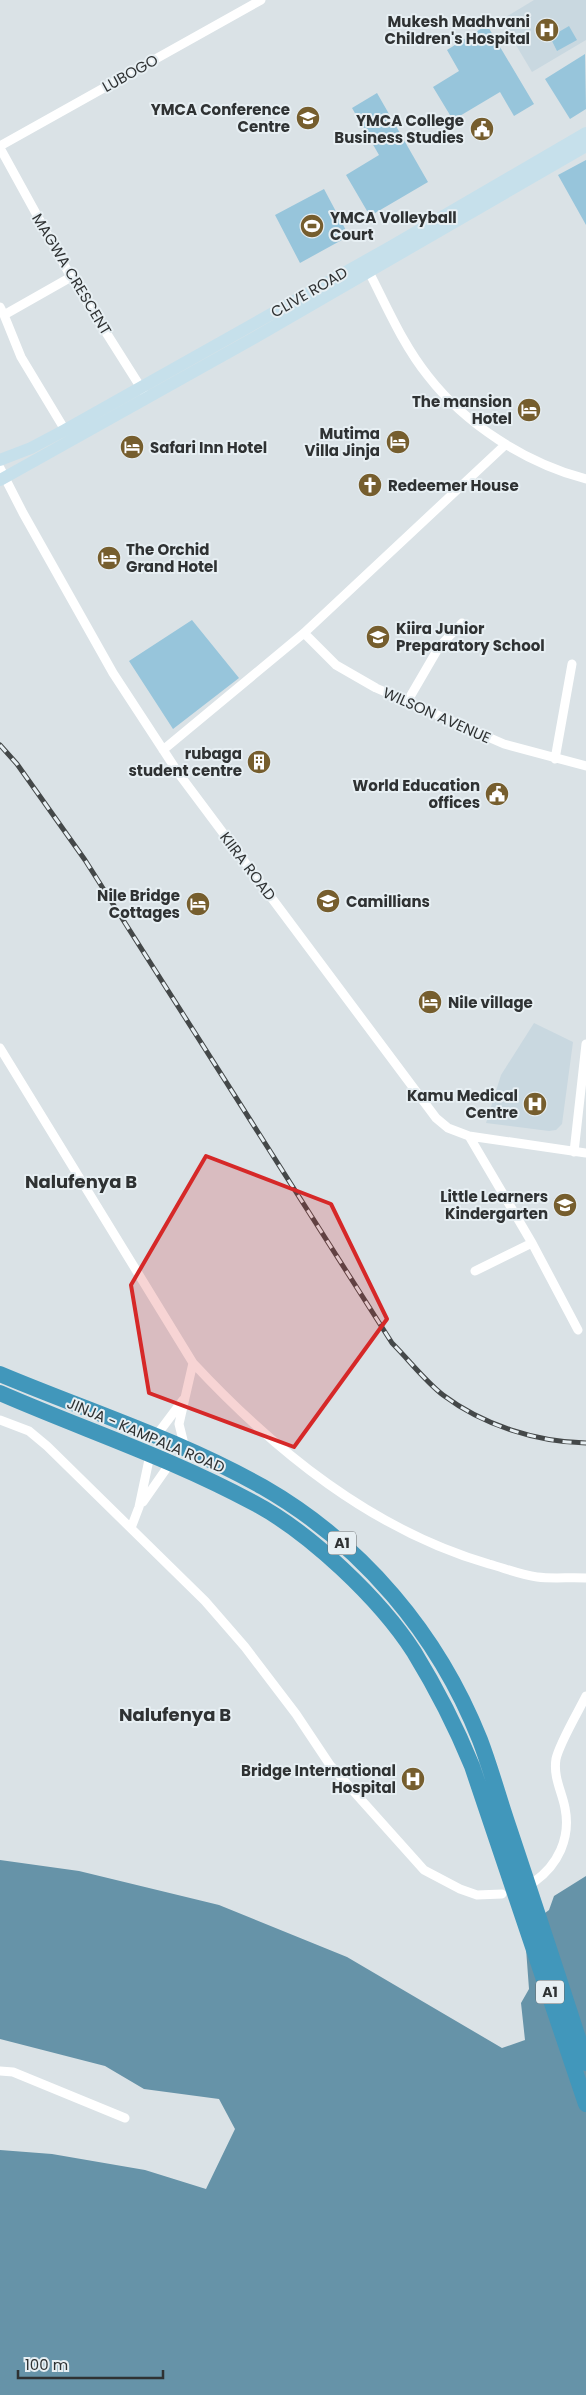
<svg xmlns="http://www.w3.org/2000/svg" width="586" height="2395" viewBox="0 0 586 2395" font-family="Poppins,sans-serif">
<rect width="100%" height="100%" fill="#dae2e6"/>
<path fill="#c9d8e0" d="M534,0H586V40L532,72L501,20Z
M534,1023L573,1042L562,1124L556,1130L549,1131L486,1123L501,1075Z"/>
<path fill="#97c5db" d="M487,25L534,104L514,116L500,92L453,120L433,87L459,71L447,50Z
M569,26L577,40L557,51L550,37Z
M585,54L586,109L570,119L545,79Z
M377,93L428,182L370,216L346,175L379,155L352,108Z
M586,160V225L558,175Z
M324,189L349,236L300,263L275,215Z
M192,620L239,678L173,729L129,661Z"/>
<path fill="#6693a8" d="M0,1860L79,1871L219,1905L347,1957L502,2048L525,2040L521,2003L529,1989L525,1935L533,1922L549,1910L554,1896L586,1876V2395H0V2150L52,2154L145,2170L206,2189L235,2129L219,2099L144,2089L105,2066L0,2039Z"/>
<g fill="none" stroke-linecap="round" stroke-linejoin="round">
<path stroke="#fff" stroke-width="9" d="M0,146L261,0
M0,148L71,277L143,391
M369,272C387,307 403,345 428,376C466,425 526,463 586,479
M0,307L4,315L71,277
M4,315L21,357L65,430
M0,468L23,513L113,673L179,774L436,1118L448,1128L469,1136L586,1153
M304,633L336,665L376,688L504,744L586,766
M407,702L439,647L462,623
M163,750L304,633L505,445
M555,759L572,664
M0,1048L193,1363C275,1451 372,1530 489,1564C504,1568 521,1575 537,1577C553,1579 570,1577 586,1578
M469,1136L532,1243L578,1330
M574,1152L586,1044
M475,1271L532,1243
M0,1420L29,1431L47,1446L205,1601L245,1647L296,1714L330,1765L424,1870L460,1889L477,1895L502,1894
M156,1436L183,1400
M185,1448L179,1424L193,1363
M143,1502L171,1462
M131,1528L139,1507L150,1455
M534,1882C558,1865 571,1838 565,1808C562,1792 553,1777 556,1759C559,1744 578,1712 586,1696
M0,2071L13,2072L125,2118"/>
<path stroke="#c6e0eb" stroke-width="12" d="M0,460L31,448L65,430L392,246L586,133
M0,480L254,338L586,146"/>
<path stroke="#4197bb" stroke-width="16" d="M0,1374C88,1411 180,1440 263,1487C362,1544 438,1634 480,1740C491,1769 499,1799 509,1828C535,1906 561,1984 586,2063
M0,1393C85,1430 173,1459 254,1503C309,1532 380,1599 414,1652C436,1688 456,1727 472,1766L586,2104"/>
<g stroke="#444849" stroke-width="5">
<path id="rail" d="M0,745L17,764L85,860L392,1343C409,1360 425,1381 443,1395C483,1425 536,1442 586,1443"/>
</g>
<use href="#rail" stroke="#e7eff3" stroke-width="3" stroke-dasharray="9" stroke-linecap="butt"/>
</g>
<path fill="#d62828" fill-opacity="0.2" stroke="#d62828" stroke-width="4" stroke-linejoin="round" d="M206,1156L331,1204L387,1319L294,1447L149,1393L131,1285Z"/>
<defs>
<g id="hospital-disc" transform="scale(1.25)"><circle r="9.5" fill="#765e2e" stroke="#e7eff3"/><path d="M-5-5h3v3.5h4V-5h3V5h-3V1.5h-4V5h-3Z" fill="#fff"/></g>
<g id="school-disc" transform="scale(1.25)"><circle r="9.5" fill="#765e2e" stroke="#e7eff3"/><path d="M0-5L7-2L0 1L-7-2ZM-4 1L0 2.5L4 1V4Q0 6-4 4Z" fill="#fff"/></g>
<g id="civic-disc" transform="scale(1.25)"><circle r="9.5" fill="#765e2e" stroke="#e7eff3"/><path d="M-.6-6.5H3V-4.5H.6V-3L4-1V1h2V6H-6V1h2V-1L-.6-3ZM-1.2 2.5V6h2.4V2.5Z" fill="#fff"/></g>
<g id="stadium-disc" transform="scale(1.25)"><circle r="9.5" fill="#765e2e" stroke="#e7eff3"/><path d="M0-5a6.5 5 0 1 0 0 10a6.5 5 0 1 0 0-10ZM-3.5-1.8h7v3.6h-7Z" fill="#fff"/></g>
<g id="hotel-disc" transform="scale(1.25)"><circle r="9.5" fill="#765e2e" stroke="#e7eff3"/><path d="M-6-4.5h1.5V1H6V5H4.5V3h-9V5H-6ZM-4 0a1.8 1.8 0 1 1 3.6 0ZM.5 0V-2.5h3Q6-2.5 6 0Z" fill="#fff"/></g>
<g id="church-disc" transform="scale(1.25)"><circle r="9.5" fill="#765e2e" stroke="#e7eff3"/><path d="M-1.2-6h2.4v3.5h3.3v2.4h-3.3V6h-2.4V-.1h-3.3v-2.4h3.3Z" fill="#fff"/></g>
<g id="building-disc" transform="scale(1.25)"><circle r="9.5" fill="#765e2e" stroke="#e7eff3"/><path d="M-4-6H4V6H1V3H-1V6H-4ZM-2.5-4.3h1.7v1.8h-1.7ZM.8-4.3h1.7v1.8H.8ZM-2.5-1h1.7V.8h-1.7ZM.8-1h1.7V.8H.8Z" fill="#fff"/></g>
</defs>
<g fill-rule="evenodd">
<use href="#hospital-disc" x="547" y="30"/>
<use href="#school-disc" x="308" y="118"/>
<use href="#civic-disc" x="482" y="129"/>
<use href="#stadium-disc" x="312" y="226"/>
<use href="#hotel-disc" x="529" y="410"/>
<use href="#hotel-disc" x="398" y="442"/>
<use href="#hotel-disc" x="132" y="447"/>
<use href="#church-disc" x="370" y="485"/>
<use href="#hotel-disc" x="109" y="558"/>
<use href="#school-disc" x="378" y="637"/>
<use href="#building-disc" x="259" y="762"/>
<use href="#civic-disc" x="497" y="794"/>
<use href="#school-disc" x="328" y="901"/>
<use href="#hotel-disc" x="198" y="904"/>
<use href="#hotel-disc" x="430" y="1002"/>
<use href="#hospital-disc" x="535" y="1104"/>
<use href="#school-disc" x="565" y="1205"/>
<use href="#hospital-disc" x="413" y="1779"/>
</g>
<g text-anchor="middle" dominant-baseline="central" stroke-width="4" stroke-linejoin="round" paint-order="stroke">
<g fill="#e7eff3" stroke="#666b6d" stroke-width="1">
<rect x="328" y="1531.5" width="28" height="23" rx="4"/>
<rect x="536" y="1980.5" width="28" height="23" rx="4"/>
</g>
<g font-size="14" font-weight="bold" fill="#2f3233">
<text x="342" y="1543">A1</text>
<text x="550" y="1992">A1</text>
</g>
<g font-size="15" font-weight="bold" fill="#2f3233" stroke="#e7eff3" text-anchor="end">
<text x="530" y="21">Mukesh Madhvani<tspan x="530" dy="17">Children's Hospital</tspan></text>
<text x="290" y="109">YMCA Conference<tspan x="290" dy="17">Centre</tspan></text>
<text x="464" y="120">YMCA College<tspan x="464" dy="17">Business Studies</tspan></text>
<text x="330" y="217" text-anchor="start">YMCA Volleyball<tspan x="330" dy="17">Court</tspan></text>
<text x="512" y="401">The mansion<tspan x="512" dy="17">Hotel</tspan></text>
<text x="380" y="433">Mutima<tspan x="380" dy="17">Villa Jinja</tspan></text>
<text x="150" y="447" text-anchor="start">Safari Inn Hotel</text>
<text x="388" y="485" text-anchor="start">Redeemer House</text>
<text x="126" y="549" text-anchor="start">The Orchid<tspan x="126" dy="17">Grand Hotel</tspan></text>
<text x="396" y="628" text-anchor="start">Kiira Junior<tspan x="396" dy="17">Preparatory School</tspan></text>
<text x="242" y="753">rubaga<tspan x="242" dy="17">student centre</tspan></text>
<text x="480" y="785">World Education<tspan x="480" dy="17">offices</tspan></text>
<text x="180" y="895">Nile Bridge<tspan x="180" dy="17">Cottages</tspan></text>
<text x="346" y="901" text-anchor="start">Camillians</text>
<text x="448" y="1002" text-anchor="start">Nile village</text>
<text x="518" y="1095">Kamu Medical<tspan x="518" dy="17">Centre</tspan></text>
<text x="548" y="1196">Little Learners<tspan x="548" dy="17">Kindergarten</tspan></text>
<text x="396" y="1770">Bridge International<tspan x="396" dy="17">Hospital</tspan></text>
</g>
<g font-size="15" fill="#2f3233" stroke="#e7eff3">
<text transform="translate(130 73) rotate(-29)">LUBOGO</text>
<text transform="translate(72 274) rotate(59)">MAGWA CRESCENT</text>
<text transform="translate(309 292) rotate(-30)">CLIVE ROAD</text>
<text transform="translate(437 715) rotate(24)">WILSON AVENUE</text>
<text transform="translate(248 866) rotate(53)">KIIRA ROAD</text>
<text transform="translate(146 1435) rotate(23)">JINJA - KAMPALA ROAD</text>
</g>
<g font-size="18" font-weight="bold" fill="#2f3233" stroke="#e7eff3">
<text x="81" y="1181">Nalufenya B</text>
<text x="175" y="1714">Nalufenya B</text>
</g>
</g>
<path d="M18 2370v8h145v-8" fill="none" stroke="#2f3233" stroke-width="2.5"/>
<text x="25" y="2370" font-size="15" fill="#2f3233" stroke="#e7eff3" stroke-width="4" paint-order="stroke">100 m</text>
</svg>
